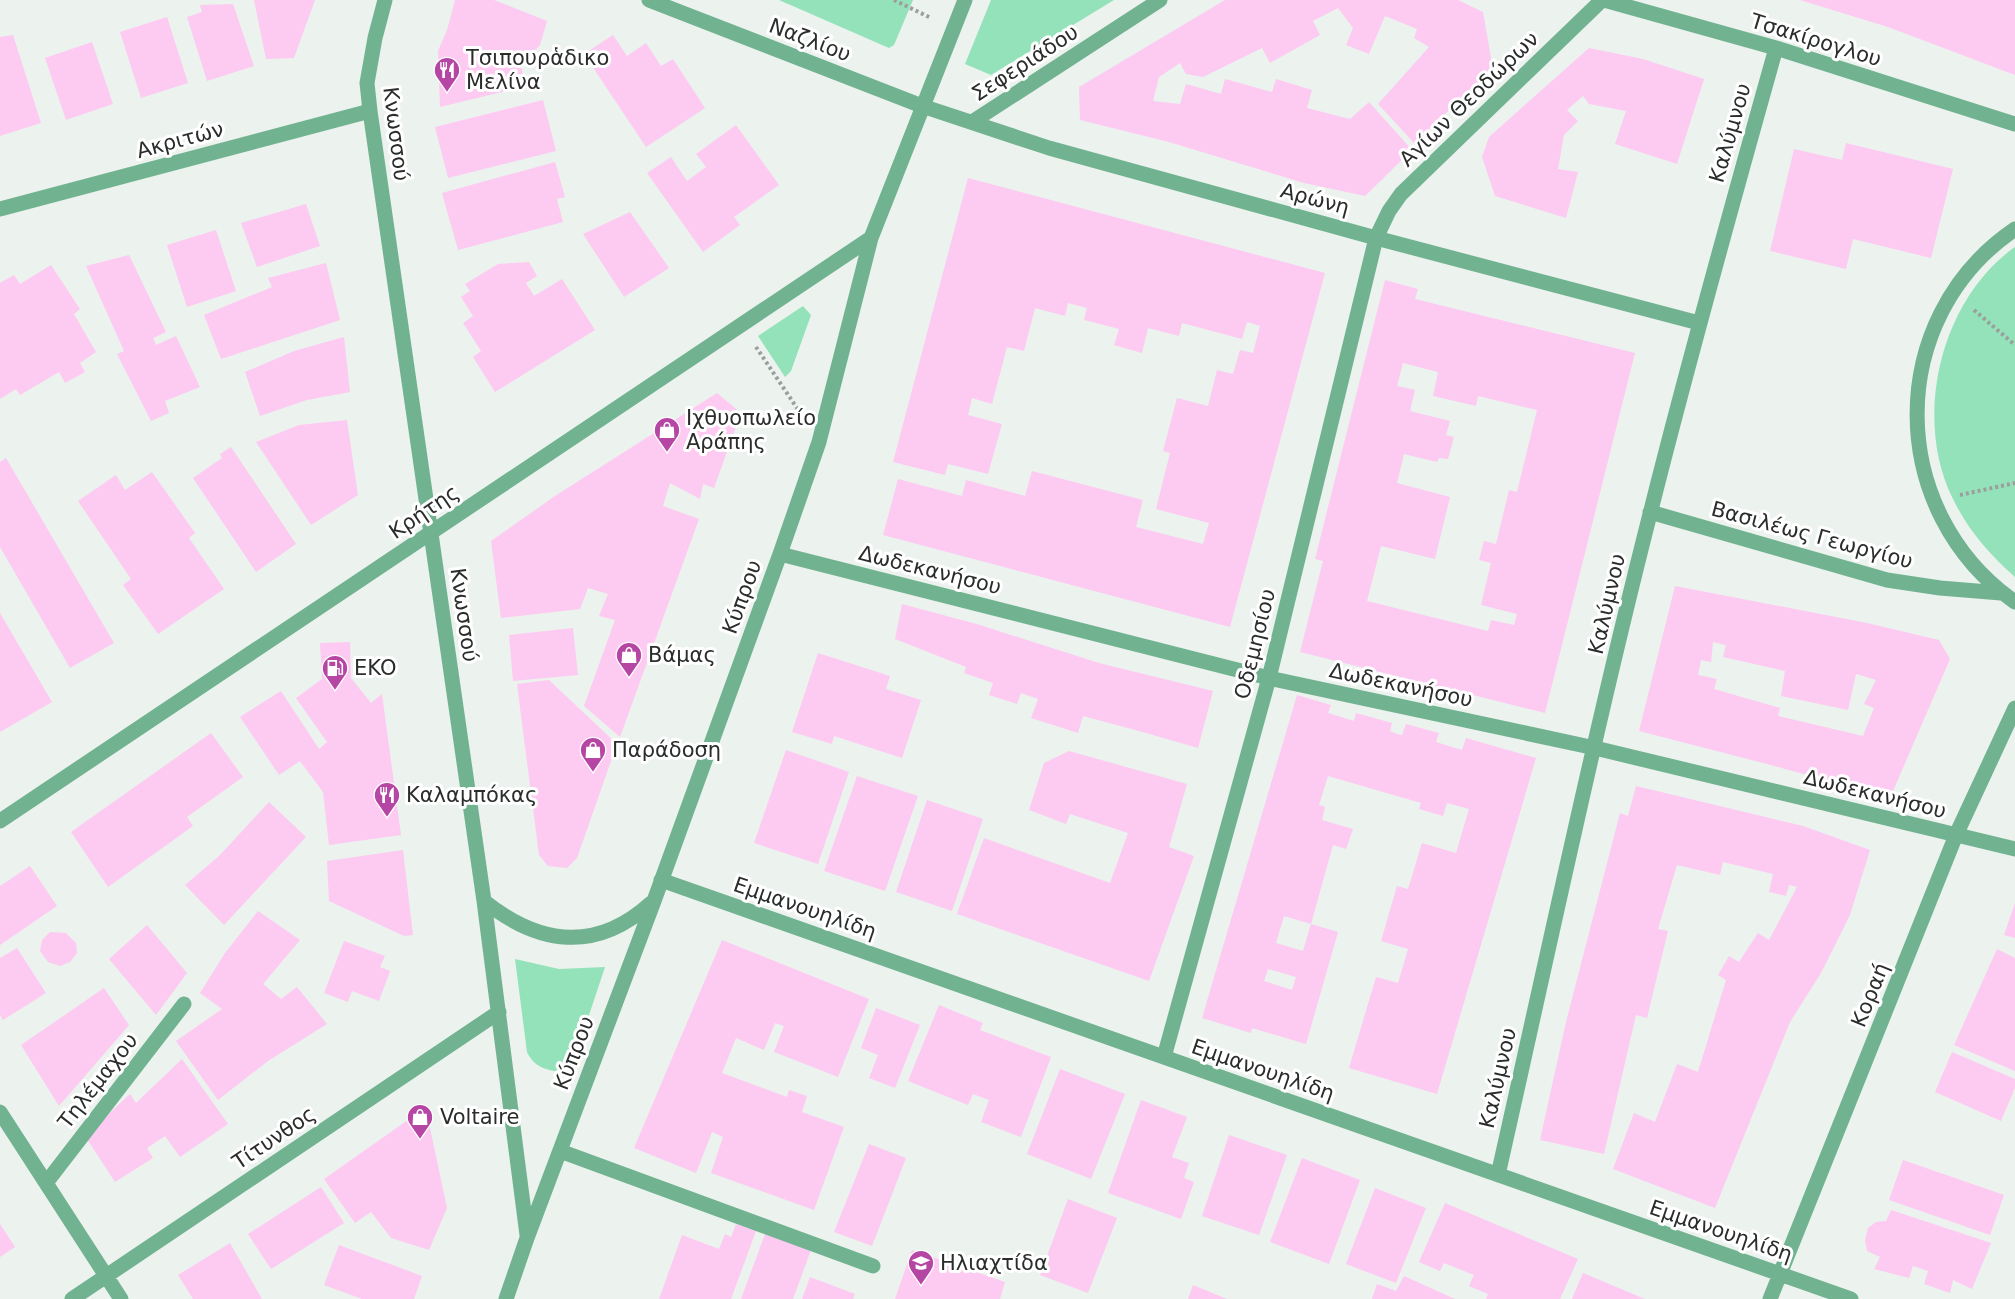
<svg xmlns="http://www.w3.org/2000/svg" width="2015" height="1299" viewBox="0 0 2015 1299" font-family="'DejaVu Sans',sans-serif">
<rect width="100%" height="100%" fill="#ecf2ee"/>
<path fill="#94e2b9" d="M779,0H913L894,45L889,48Z
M991,0H1114L991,75L965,64Z
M2015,247V577C1989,554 1968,530 1953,499C1912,417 1941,299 2015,247Z
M803,306L811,315L791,371L785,377L758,336Z
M515,959L559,969L605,967L574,1060L561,1072C546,1070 534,1067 527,1052Z"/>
<path fill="#fdcaf2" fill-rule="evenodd" d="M254,0H315L294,58L266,59Z
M455,0H494L547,21L540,45L522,64V87L440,107L438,51L447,30Z
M1225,0H1458L1483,12L1493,69L1456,103L1415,144L1378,104L1429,47L1414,38L1417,29L1385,16L1369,54L1346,45L1353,28L1338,8L1313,21L1320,35L1270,63L1262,48L1203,77L1186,74L1180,63L1159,77L1153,101L1180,104L1186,84L1221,94L1225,79L1272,92L1276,79L1312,90L1307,108L1350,119L1369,102L1412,150L1365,196L1304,183L1169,142L1080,120L1079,87Z
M1800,0H2015V75L1888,27Z
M233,4L254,66L207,81L187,17L202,12L200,5Z
M167,17L188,83L141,98L120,32Z
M13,35L41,123L0,136V37Z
M613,35L627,56L646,43L661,66L673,59L705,108L646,147L584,54Z
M92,42L113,104L66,120L45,58Z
M1589,48L1643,59L1704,79L1677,164L1615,144L1626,111L1589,104L1583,96L1567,110L1578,121L1564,135L1558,169L1578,172L1566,218L1495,196L1482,157L1489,137Z
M543,100L556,151L448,178L435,127Z
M736,125L779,185L734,217L740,225L703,252L647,173L671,157L687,181L706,167L696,154Z
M1846,143L1953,169L1931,258L1853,239L1846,269L1770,251L1794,149L1842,160Z
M555,162L565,197L557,199L563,222L458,250L442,193Z
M968,178L1325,273L1230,627L883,535L898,479L962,496L966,480L1025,496L1032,471L1143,500L1136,527L1203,544L1209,523L1156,509L1170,453L1163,451L1177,398L1208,406L1217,370L1233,374L1240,350L1253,353L1260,326L1247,322L1242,339L1182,323L1179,336L1148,328L1142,353L1114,345L1119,329L1084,320L1087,308L1068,303L1065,316L1035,308L1024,351L1007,347L992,404L972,398L968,415L1002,424L988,474L948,464L945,475L893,462Z
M306,204L320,246L257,267L241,223Z
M630,212L669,268L624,297L583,234Z
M216,230L236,291L187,307L167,245Z
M129,255L166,332L153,338L156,345L176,336L200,387L165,401L169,413L151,421L117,354L124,351L86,266Z
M529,262L537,276L526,283L534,296L562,279L595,330L495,392L473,357L481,351L463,323L473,316L461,297L470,291L465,284L498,264Z
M326,263L340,320L221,359L204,315L272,287L268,278Z
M51,265L80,309L74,314L96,352L80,363L85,372L65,383L59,372L20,395L16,389L0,399V283L14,275L20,284Z
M1385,280L1418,289L1415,299L1635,353L1545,713L1300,652L1323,561L1315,559ZM1403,363L1438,372L1433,396L1476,406L1478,396L1537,410L1517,492L1509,490L1496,544L1484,541L1479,560L1491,563L1481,605L1517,614L1514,625L1491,620L1488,631L1367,601L1381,546L1435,559L1450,497L1397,483L1404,454L1437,462L1439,458L1448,459L1454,437L1446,435L1450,421L1410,411L1415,390L1397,386Z
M344,337L350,392L307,400L260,416L245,372L294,351Z
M717,393L741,413L714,488L703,484L700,499L670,483L663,506L699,519L620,737L584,706L615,620L599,616L608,594L588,588L580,609L501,618L491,541L555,496Z
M347,420L358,495L311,525L256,442L299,425Z
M231,447L296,544L256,572L193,478L222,458L220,454Z
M6,458L114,643L70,668L0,547V462Z
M152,472L195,533L189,538L224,589L158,634L123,585L131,579L78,501L116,475L125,490Z
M1675,586L1867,623L1939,640L1950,659L1890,798L1767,764L1639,731ZM1713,642L1726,645L1723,657L1785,671L1781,696L1848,710L1856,674L1876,680L1864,704L1874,708L1863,736L1778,716L1780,708L1714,689L1717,679L1698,675L1701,660L1711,662Z
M902,604L980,625L1099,663L1213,691L1198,748L1139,731L1083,716L1078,733L1031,718L1038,699L1021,693L1017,704L989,695L993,683L964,673L966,667L895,639Z
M0,613L52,702L0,732Z
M573,628L578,675L513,681L509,635Z
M350,642L351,678L371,703L382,694L401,835L329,845L323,792L300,761L279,775L240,717L281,691L319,749L327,742L296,698L322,679L320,643Z
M818,653L890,676L886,689L921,700L902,758L834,736L832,744L792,732Z
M549,680L617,744L577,858L567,868L548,866L539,855L517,684Z
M1297,695L1331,705L1328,713L1354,721L1356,713L1392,723L1390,731L1397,734L1402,735L1406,724L1439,733L1436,742L1462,750L1466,738L1536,758L1437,1094L1349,1068L1376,977L1398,983L1408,949L1381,941L1397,886L1408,889L1422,843L1456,853L1469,809L1447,803L1443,816L1419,809L1421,803L1328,776L1319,805L1325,807L1322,820L1353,829L1346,849L1333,845L1311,924L1284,916L1276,943L1303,951L1311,924L1338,932L1306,1044L1252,1028L1251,1033L1202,1018ZM1268,969L1296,977L1292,990L1264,981Z
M211,733L243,777L187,817L193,826L108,887L71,832Z
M786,750L849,772L818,864L754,843Z
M1069,751L1187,784L1169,847L1194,856L1149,981L957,914L984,838L1110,883L1128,833L1070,814L1066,824L1029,810L1044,763Z
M857,776L918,796L885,891L824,871Z
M1636,786L1803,826L1870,850L1850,915L1821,973L1790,1022L1715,1208L1613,1169L1634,1113L1655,1122L1677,1064L1698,1072L1726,980L1718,975L1729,956L1739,962L1758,933L1769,940L1797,887L1789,885L1786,896L1769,892L1773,874L1723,862L1720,875L1677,865L1658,929L1668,931L1647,1018L1636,1015L1604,1154L1540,1140L1566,1022L1620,813L1628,816Z
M927,800L983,819L952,911L896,892Z
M269,802L306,837L224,925L185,885L219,856Z
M403,850L413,935L404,936L329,901L327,861Z
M30,866L57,906L0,945V886Z
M2015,903V938L2004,935Z
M258,911L300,940L263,984L281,999L297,987L327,1024L268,1061L218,1100L176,1041L222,1009L200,993L225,953Z
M147,925L187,973L156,1015L109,959Z
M50,932L66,933L76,943L77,953L70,962L60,966L48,962L40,951L42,940Z
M722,940L869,999L838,1077L774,1052L784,1026L775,1023L764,1050L736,1038L722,1073L787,1097L789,1090L807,1096L802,1112L844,1127L814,1210L711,1173L723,1137L712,1132L696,1173L634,1148Z
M344,941L385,956L380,967L390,971L379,1001L352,991L348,1002L324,993Z
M17,948L46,993L3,1020L0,1015V958Z
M1997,949L2015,958V1071L1954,1045Z
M104,988L129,1025L59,1106L21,1045Z
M939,1005L983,1023L980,1030L1051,1057L1021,1137L981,1122L989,1100L973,1094L968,1105L908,1081Z
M876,1008L920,1025L895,1088L869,1078L878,1055L861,1048Z
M1952,1052L2015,1079V1088L2001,1121L1935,1092Z
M182,1059L228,1124L180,1157L165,1136L147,1148L153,1158L115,1182L85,1136L130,1094L136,1103Z
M1060,1069L1125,1094L1091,1179L1027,1154Z
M1141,1100L1187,1117L1172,1157L1189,1163L1184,1178L1194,1182L1181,1219L1108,1193Z
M415,1115L430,1128L447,1208L429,1250L391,1238L371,1212L355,1223L324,1179Z
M1229,1135L1287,1155L1259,1235L1202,1216Z
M869,1144L906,1158L872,1246L834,1232Z
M1302,1158L1360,1180L1329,1264L1270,1242Z
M1903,1160L2004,1195L1990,1235L1889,1200Z
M321,1187L344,1223L271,1269L248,1234Z
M1375,1188L1426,1208L1396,1283L1346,1264Z
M1068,1199L1117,1218L1088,1293L1040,1275Z
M1445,1203L1578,1259L1560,1299H1486L1488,1294L1469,1286L1474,1275L1444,1263L1440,1271L1419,1262Z
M1891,1210L1991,1243L1972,1289L1953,1280L1950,1293L1924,1284L1928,1271L1913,1266L1909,1278L1874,1269L1880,1257L1867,1251L1865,1240L1868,1228L1876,1222L1886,1221Z
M0,1224L15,1247L0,1257Z
M736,1224L756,1231L731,1299H659L682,1235L719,1249L725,1234L731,1237Z
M765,1234L811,1250L793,1299H741Z
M230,1243L262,1299H193L178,1275Z
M339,1245L422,1276L414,1299H362L324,1285Z
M912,1250L1005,1282L1000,1299H895Z
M1583,1273L1645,1299H1572Z
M1404,1276L1455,1299H1372L1377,1284L1396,1291Z
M810,1277L855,1294L853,1299H802Z
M1193,1285L1227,1299H1188Z"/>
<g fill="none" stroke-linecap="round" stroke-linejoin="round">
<path stroke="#9a9f9c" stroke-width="4" stroke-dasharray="3 3" stroke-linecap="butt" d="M894,0L931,18
M1974,310L2015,345
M756,347L799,411
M1960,495L2015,483"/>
<path stroke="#71b391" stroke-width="15" d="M385,0L375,38L367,83L370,111L484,901L527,1235
M649,0L922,106L1049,148L1376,238L1699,323
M1604,0L1776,48L2015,124
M972,122L1160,0
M0,209L370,111
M2015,229C1883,319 1886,512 2015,602
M1650,512L1887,580L1940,588L2001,593
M780,554L1269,678L1595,748L2015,849
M0,821L871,238
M661,880L1851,1299
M484,901C539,945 596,953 651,903
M1164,1057L1269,678L1376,238L1389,211L1401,194L1602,0
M0,1112L121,1299
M560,1151L873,1266
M1498,1175C1548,953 1595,730 1651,510C1690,355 1733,201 1776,48
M46,1183L184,1004
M72,1299L499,1012
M506,1299L527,1238L654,901L780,554L819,442L871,238L965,0
M1770,1299L1956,835L2015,708"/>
</g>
<defs>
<g id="restaurant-pin" transform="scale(1.35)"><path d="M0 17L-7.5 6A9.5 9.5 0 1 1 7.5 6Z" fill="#b546a4" stroke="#fff"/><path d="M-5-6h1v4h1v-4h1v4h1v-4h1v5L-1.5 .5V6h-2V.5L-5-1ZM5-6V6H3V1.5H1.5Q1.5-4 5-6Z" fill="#fff"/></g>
<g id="shop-pin" transform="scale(1.35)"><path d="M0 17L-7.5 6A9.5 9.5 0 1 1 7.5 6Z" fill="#b546a4" stroke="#fff"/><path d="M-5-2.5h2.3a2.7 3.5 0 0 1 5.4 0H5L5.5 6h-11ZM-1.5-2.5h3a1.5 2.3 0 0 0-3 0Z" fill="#fff"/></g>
<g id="fuel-pin" transform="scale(1.35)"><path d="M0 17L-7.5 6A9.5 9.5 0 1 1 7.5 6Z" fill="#b546a4" stroke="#fff"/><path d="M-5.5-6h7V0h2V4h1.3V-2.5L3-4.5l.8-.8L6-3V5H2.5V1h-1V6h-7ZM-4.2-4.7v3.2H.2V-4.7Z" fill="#fff"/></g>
<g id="school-pin" transform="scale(1.35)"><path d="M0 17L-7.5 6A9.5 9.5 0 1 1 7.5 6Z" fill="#b546a4" stroke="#fff"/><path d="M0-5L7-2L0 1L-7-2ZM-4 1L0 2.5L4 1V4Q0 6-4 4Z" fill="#fff"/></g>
</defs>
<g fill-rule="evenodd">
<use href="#restaurant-pin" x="447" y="70"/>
<use href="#shop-pin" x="667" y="430"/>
<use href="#shop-pin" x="629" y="655"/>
<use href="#fuel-pin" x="335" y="668"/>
<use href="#shop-pin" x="593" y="750"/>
<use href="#restaurant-pin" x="387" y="795"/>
<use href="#shop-pin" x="420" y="1117"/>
<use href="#school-pin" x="921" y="1263"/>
</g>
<g text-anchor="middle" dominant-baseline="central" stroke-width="6" stroke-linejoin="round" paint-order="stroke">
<g font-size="21" fill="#2a2d2b" stroke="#fff">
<text transform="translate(810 40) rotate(21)">Ναζλίου</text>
<text transform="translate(1816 40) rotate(17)">Τσακίρογλου</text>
<text transform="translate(1025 63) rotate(-33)">Σεφεριάδου</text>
<text transform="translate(1469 99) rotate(-44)">Αγίων Θεοδώρων</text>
<text transform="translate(1730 133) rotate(-74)">Καλύμνου</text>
<text transform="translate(396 134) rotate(83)">Κνωσσού</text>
<text transform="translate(180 140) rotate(-15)">Ακριτών</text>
<text transform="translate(1315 199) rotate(15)">Αρώνη</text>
<text transform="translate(424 512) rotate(-34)">Κρήτης</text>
<text transform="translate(1812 535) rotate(15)">Βασιλέως Γεωργίου</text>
<text transform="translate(930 570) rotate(14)">Δωδεκανήσου</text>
<text transform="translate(742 597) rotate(-70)">Κύπρου</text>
<text transform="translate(1607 604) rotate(-77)">Καλύμνου</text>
<text transform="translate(464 615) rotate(82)">Κνωσσού</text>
<text transform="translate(1255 644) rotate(-76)">Οδεμησίου</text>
<text transform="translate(1401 685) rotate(12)">Δωδεκανήσου</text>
<text transform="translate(1875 794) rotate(14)">Δωδεκανήσου</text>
<text transform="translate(805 908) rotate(19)">Εμμανουηλίδη</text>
<text transform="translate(1870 995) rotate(-68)">Κοραή</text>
<text transform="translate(574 1053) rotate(-69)">Κύπρου</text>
<text transform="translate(1263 1070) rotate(19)">Εμμανουηλίδη</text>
<text transform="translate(1498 1078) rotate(-77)">Καλύμνου</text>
<text transform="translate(98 1081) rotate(-52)">Τηλέμαχου</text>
<text transform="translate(274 1138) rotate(-34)">Τίτυνθος</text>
<text transform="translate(1721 1231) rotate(19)">Εμμανουηλίδη</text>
</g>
<g font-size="21" fill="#2a2d2b" stroke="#fff" text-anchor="start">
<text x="466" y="58">Τσιπουρἁδικο<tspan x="466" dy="24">Μελίνα</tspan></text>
<text x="686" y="418">Ιχθυοπωλείο<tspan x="686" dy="24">Αράπης</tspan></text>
<text x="648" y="655">Βάμας</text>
<text x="354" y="668">EKO</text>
<text x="612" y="750">Παράδοση</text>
<text x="406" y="795">Καλαμπόκας</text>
<text x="440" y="1117">Voltaire</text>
<text x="940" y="1263">Ηλιαχτίδα</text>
</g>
</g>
</svg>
